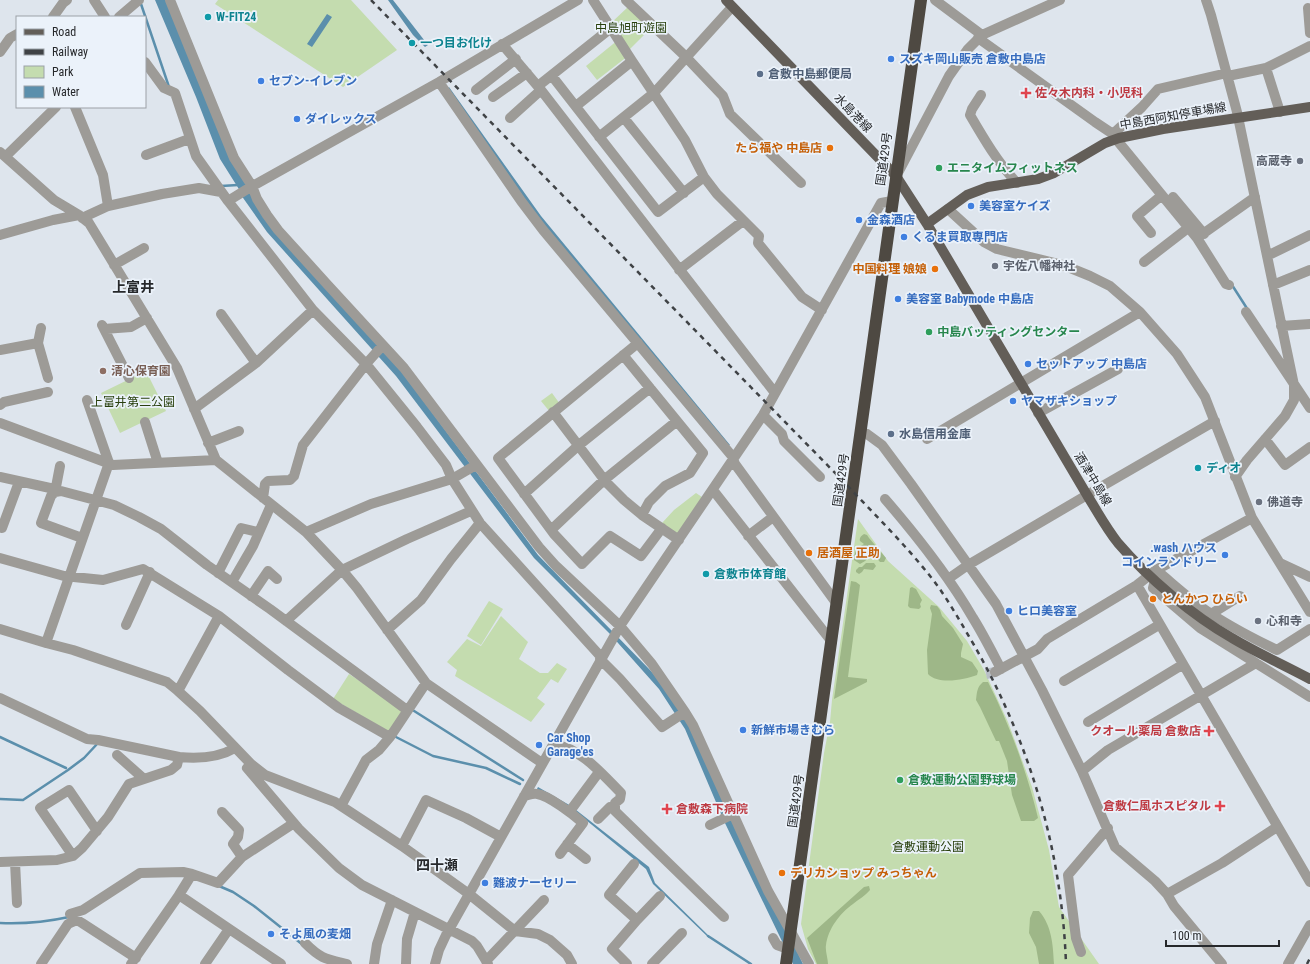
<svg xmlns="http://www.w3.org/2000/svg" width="1310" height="964" viewBox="0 0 1310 964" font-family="'Roboto Condensed','Noto Sans JP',sans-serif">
<rect width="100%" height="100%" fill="#dee5ed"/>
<path fill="#c4dcaf" d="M218,0H351L397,50L343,87L215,4Z
M629,6L652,27L628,51L611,23Z
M618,40L628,56L597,80L586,66Z
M146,371L166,411L120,433L101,393Z
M552,393L560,404L550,412L541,401Z
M696,493L705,499L680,536L662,523L674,510Z
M858,519L888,561L939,607L967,641L984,670L1008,722L1032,787L1049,850L1059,907L1099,964H816L808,949L801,924L824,753L830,722L832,700Z
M489,601L503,609L481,645L467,636Z
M501,616L528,642L519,659L540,673H548L557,663L567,669L558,683L551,679L537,698L545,704L531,722L455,676L457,670L447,662L467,639L481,646Z
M349,674L401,708L402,715L391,733L333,699Z"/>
<path fill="#9eb788" d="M864,534L867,535L869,538L886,558L884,562H880L875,556L874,553H872C869,558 866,561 860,564L854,560C854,552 857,548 864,544L860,541C859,538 861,536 864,534Z
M866,563H874L876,566L873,570L864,569L862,572L859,574L856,572V570L859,567H862Z
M851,581L856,582L860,585L848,677L867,679V682L834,699Z
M912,587L916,589L922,600L920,604L921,607L919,609L910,608L908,606L910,588Z
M931,605L937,606L940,610L942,616L953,628L963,644L961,653V657L972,662L978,671L977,675C964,680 938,685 928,674L927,650L932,614L930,608Z
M983,682H988C1009,723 1027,772 1038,818L1034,821H1021L1012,795L1007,761L999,741H996L980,707L976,700C977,692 977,687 983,682Z
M869,886L870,890C865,896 859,899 853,904C840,913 828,929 826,945C825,951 828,958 828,964H817L807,938L864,887Z
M1033,911H1039C1052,926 1053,945 1054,964H1039L1036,947L1029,933L1030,918Z"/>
<path fill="#5b8fac" d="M155,0H166L249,189L402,372L538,555L650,670L663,685L690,727L803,964H793L724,821L685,729L659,689L610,634L534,558L396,376L267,232L241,195L242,194L220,159L196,97Z
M388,0H393L428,45L425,47L413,35Z
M327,14L332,17L312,47L307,44Z
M449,87L541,216L730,445L727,447L538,218L448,88Z
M538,787L571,806L649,867L655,883L710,937L709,938L653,884L646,869L570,807L537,789Z"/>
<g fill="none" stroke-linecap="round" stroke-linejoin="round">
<path stroke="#5b8fac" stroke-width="2.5" d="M141,4L169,87
M221,186L238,185
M1232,285L1248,310
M411,709L523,780
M394,736L433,756L486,768L520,784
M0,737L66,768
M0,799L23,800L68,770L84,758L98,743
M219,886L233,892L254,906L303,945
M0,923C23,924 46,922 69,917
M708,936L751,964"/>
<path stroke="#b9bfc6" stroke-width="10" stroke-dasharray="10 5" stroke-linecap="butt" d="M986,674L995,672"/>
<path stroke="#9d9b97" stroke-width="10" d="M94,0L105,17
M170,0L234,158L252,186L257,199L267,215L278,230L326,283L404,368L539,547L556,566L620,626L652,664L685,712L693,725L768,891L809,964
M593,0L632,61L685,140L704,177L717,194L759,236L758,243L802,297L822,310
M626,0L684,55L723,96L730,114L801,183
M935,0L982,35
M1206,0L1211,15L1237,112L1294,385V400L1285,416L1247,460L1235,477
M1308,8L1310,33
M53,17L63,3L67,0
M119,17L139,0
M978,38L1095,122L1113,134
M502,44L541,90L775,393
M0,52L10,38L17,34
M145,62L164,88L175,93L196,156L228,201L313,310L366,364L417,427L446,465L452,479L480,523L602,658
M1266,68L1280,112
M1227,73L1158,89L1142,107L1113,134L1116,139L1197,238L1226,284L1229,285
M552,76L658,212L704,177
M1228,76L1266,68L1310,46
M439,82L521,201L543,230L732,456L735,464L837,604
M538,86L611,28
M476,90L516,59
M981,95L972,109L970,115C984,139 998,163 1017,183
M493,97L527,73
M576,106L632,61
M75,107L103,175L108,206
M510,118L541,90
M624,118L684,193
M599,137L654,93L732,7
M0,152L54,200L79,215L89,223L177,368L216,460L306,532L342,570L357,588L426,683L542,763
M146,155L189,139
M6,156L56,107
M899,171L949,76L968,49L982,35L1060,0
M1173,197L1204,234
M228,201L249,188L439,82L578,0
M948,209L984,242L997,249L1063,265L1090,276L1110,286L1140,312L1177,354L1205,397L1252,518L1310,612
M82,218L108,206L162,194L199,188L221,192
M1151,233L1137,216L1162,195
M0,235L53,220L79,215
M1197,238L1255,197
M1267,256L1310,235
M1144,262L1188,228
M114,265L144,248
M679,270L743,221
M1273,285L1310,270
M1246,312L1310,408
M221,314L256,363
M102,325L129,378
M1281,326L1310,324
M104,329L131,327L147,318
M38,343L48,378
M638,343L498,458L554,534L582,564L610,536L641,556L662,528
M0,350L38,343L41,328
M623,355L703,453L690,473L665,486L649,502L642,515
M0,405L4,402L48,392
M194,409L256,363L313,310
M553,412L606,482L624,500L642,515L679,540
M1038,413L1118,369
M763,415L782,434L784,441L820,477
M145,422L158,463
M0,423L113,465L216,460
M861,433L867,434L882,445L911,484L996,604L1042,690L1082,771L1115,847L1155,881L1167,894L1174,906L1222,964
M927,439L1140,312
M1265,439L1285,465L1310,447
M208,443L239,431
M60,466L55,492L51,496L41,523L82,538
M0,477L50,488L55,492L61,491L114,505L139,517L161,529L207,565L270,609L407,710
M713,490L832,642
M524,494L579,445L650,388
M263,498L265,484L268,481L290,480L294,476L303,445L366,364L383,345
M885,499C917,536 948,575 973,618C983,634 992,652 1001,669
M2,528L19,482
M551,530L604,480L677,421
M306,532L371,504L452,479L476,465
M748,536L773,517
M0,558L64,576L103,580L143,569L219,616L288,670L339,708L390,737
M1280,563L1310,577
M1156,570C1172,583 1187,597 1204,609C1227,625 1252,638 1277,650L1310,629
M218,573L241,528L258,532
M948,579L968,565L1087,495L1215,421
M1155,580L1153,588L1200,628L1310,697
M232,582L253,546L271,505
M1137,585L1310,882
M251,596L268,571L277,579
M1211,614L1240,596
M286,621L342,570L407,539L471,511
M126,625L150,572
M0,629L46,643L73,650L167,682L178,691L200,711L251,764L265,775L335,802L402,846L469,894L515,931L538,934L550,940L567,955L572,964
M387,630L421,600L451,559L480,523
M46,643L109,463L87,400
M600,659L620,679L662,727L685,712
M995,672L1038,649L1047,639L1137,585L1156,570L1252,518
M1064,681L1159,625
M178,691L219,616
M0,698L87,739L98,740L179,757
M1088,722L1182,665
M553,744C582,749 601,773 621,793L620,799L615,803V811L724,917
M117,755L144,779
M251,764L247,768L299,829L339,868L362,885L472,941L477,946L488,964
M1082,771L1108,750L1256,663
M524,796C529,795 533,793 537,794C548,795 574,815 583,823L560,854
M341,806L366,760L379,750L390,737L426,683
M570,811L599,772
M222,812L239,830L238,837L233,844L242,857
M598,819L610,807H615
M710,825L733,814
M567,844L586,859
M402,846L426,800L466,818L501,837
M73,856L40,808L69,790L97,831
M0,862L57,860L73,856L82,848L108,817L129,784L171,770L177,765L179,757C199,759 218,758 235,748
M15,862L17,903
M1167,894L1222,863L1277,827
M179,895L192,874L218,883L242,857L294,823
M70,914L83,910L140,873L183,872L192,874
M637,920L660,896
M773,938L777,945L788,949
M305,943C321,959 326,959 347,964
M1081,952L1076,938L1068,875L1108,828
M486,961L544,900
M41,964L68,924L77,920L82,923L136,958
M131,964L179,895L281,964
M205,964L229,929
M374,964L377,944L392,900
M406,964L407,939L415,912
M435,964L439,950L446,935L620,626L763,415L881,203L892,201
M627,964L612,949L637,920L609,895L634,864
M652,964L682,933
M1288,964L1310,925"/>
<path stroke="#635e58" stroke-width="10" d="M726,0L896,176L927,224L1087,495C1097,511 1106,528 1118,543C1147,577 1193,616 1232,638C1257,653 1284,665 1310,679
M927,224L967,195L988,187L1038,179L1054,173L1105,143L1119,138L1163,129L1310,107"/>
<path stroke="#4e4942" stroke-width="12" d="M786,964C831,643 876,321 921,0"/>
<path stroke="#3f4245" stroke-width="2.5" stroke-dasharray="5 5" stroke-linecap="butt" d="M371,0L842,480C873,513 906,545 934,581C949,601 961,623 974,645C1030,743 1062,851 1066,964
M1307,964L1310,958"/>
</g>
<g fill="#0f9aa8" stroke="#ebf2fa" stroke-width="1.5">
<circle cx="208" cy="17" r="4"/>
<circle cx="412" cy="43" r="4"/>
<circle cx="1198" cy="468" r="4"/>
<circle cx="706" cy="574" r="4"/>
</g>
<g fill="#3f7fe0" stroke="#ebf2fa" stroke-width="1.5">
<circle cx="891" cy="59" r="4"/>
<circle cx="261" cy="81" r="4"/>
<circle cx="297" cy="119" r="4"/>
<circle cx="971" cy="206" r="4"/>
<circle cx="859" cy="220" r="4"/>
<circle cx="904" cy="237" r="4"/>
<circle cx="898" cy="299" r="4"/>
<circle cx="1028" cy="364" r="4"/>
<circle cx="1013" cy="401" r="4"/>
<circle cx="1225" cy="555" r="4"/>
<circle cx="1009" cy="611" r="4"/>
<circle cx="743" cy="730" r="4"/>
<circle cx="539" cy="745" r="4"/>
<circle cx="485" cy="883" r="4"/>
<circle cx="271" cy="934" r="4"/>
</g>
<g fill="#5c6f8a" stroke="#ebf2fa" stroke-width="1.5">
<circle cx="760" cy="74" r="4"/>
<circle cx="891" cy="434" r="4"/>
</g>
<g fill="#e0444e" stroke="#ebf2fa" stroke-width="1.5">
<path d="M1024 87h4v4h4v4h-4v4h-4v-4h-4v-4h4z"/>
<path d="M1207 725h4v4h4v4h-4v4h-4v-4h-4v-4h4z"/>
<path d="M1218 800h4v4h4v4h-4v4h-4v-4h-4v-4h4z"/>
<path d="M665 803h4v4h4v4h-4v4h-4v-4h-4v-4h4z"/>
</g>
<g fill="#e8710a" stroke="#ebf2fa" stroke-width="1.5">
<circle cx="830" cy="148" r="4"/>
<circle cx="935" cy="269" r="4"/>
<circle cx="809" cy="553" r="4"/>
<circle cx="1153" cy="599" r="4"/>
<circle cx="782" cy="873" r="4"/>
</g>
<g fill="#6b7280" stroke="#ebf2fa" stroke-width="1.5">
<circle cx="1300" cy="161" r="4"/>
<circle cx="995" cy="266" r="4"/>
<circle cx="1259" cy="502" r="4"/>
<circle cx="1258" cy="621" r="4"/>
</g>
<g fill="#2e9e5b" stroke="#ebf2fa" stroke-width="1.5">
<circle cx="939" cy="168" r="4"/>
<circle cx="929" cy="332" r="4"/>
<circle cx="900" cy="780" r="4"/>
</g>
<circle fill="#8d6e63" stroke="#ebf2fa" stroke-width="1.5" cx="103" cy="371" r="4"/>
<g text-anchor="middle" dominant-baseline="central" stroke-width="3.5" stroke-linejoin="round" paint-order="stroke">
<g font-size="12" font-weight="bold" fill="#0d838f" stroke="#ebf2fa" text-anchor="start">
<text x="216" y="17">W-FIT24</text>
<text x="420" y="43">一つ目お化け</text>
<text x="1206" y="468">ディオ</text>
<text x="714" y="574">倉敷市体育館</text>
</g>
<g font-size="12" fill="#29400d" stroke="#ebf2fa">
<text x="631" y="28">中島旭町遊園</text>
<text x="133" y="402">上富井第二公園</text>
<text x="928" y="847">倉敷運動公園</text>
</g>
<g font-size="12" font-weight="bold" fill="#366cbe" stroke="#ebf2fa" text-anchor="start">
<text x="899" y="59">スズキ岡山販売 倉敷中島店</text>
<text x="269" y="81">セブン-イレブン</text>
<text x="305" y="119">ダイレックス</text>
<text x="979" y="206">美容室ケイズ</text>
<text x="867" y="220">金森酒店</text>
<text x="912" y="237">くるま買取専門店</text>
<text x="906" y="299">美容室 Babymode 中島店</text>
<text x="1036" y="364">セットアップ 中島店</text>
<text x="1021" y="401">ヤマザキショップ</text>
<text x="1217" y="548" text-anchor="end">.wash ハウス<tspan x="1217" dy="14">コインランドリー</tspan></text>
<text x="1017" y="611">ヒロ美容室</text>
<text x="751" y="730">新鮮市場きむら</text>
<text x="547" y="738">Car Shop<tspan x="547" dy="14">Garage'es</tspan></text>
<text x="493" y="883">難波ナーセリー</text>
<text x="279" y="934">そよ風の麦畑</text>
</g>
<g font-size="12" font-weight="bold" fill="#4e5e75" stroke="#ebf2fa" text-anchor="start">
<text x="768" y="74">倉敷中島郵便局</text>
<text x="899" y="434">水島信用金庫</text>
</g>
<g font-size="12" font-weight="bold" fill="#be3a42" stroke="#ebf2fa" text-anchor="start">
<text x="1035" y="93">佐々木内科・小児科</text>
<text x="1201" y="731" text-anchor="end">クオール薬局 倉敷店</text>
<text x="1211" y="806" text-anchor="end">倉敷仁風ホスピタル</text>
<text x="676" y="809">倉敷森下病院</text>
</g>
<g font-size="12" fill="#26282b" stroke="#ebf2fa">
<text transform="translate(853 113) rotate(46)">水島港線</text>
<text transform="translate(1173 116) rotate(-10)">中島西阿知停車場線</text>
<text transform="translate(884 159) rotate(-82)">国道429号</text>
<text transform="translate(1093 479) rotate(59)">酒津中島線</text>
<text transform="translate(841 480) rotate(-82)">国道429号</text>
<text transform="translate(796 801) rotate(-82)">国道429号</text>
</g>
<g font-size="12" font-weight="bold" fill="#c56008" stroke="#ebf2fa" text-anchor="start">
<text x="822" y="148" text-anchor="end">たら福や 中島店</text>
<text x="927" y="269" text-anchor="end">中国料理 娘娘</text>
<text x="817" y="553">居酒屋 正助</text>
<text x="1161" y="599">とんかつ ひらい</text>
<text x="790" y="873">デリカショップ みっちゃん</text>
</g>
<g font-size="12" font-weight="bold" fill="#5b616d" stroke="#ebf2fa" text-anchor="start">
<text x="1292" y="161" text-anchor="end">高蔵寺</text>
<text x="1003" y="266">宇佐八幡神社</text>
<text x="1267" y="502">佛道寺</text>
<text x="1266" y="621">心和寺</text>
</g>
<g font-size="12" font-weight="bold" fill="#27864d" stroke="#ebf2fa" text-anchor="start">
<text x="947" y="168">エニタイムフィットネス</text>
<text x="937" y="332">中島バッティングセンター</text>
<text x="908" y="780">倉敷運動公園野球場</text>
</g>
<g font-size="12" font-weight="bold" fill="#785e54" stroke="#ebf2fa" text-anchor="start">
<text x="111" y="371">清心保育園</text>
</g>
<g font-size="14" font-weight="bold" fill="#26282b" stroke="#ebf2fa">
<text x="133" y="287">上富井</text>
<text x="437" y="865">四十瀬</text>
</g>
</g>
<rect x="16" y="16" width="130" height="92" fill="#ebf2fa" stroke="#9ca1a7"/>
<rect x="24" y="29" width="20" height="6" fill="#635e58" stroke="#9ca1a7"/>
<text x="52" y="36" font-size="12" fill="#26282b">Road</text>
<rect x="24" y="49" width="20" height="6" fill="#3f4245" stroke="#9ca1a7"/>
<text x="52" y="56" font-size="12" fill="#26282b">Railway</text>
<rect x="24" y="66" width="20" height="12" fill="#c4dcaf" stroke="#9ca1a7"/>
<text x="52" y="76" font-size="12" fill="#26282b">Park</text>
<rect x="24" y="86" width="20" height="12" fill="#5b8fac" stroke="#9ca1a7"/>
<text x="52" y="96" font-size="12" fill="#26282b">Water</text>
<path d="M1166 940v6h113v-6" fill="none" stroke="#26282b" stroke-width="2"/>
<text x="1172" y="940" font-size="12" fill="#26282b" stroke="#ebf2fa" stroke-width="3" paint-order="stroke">100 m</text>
</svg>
